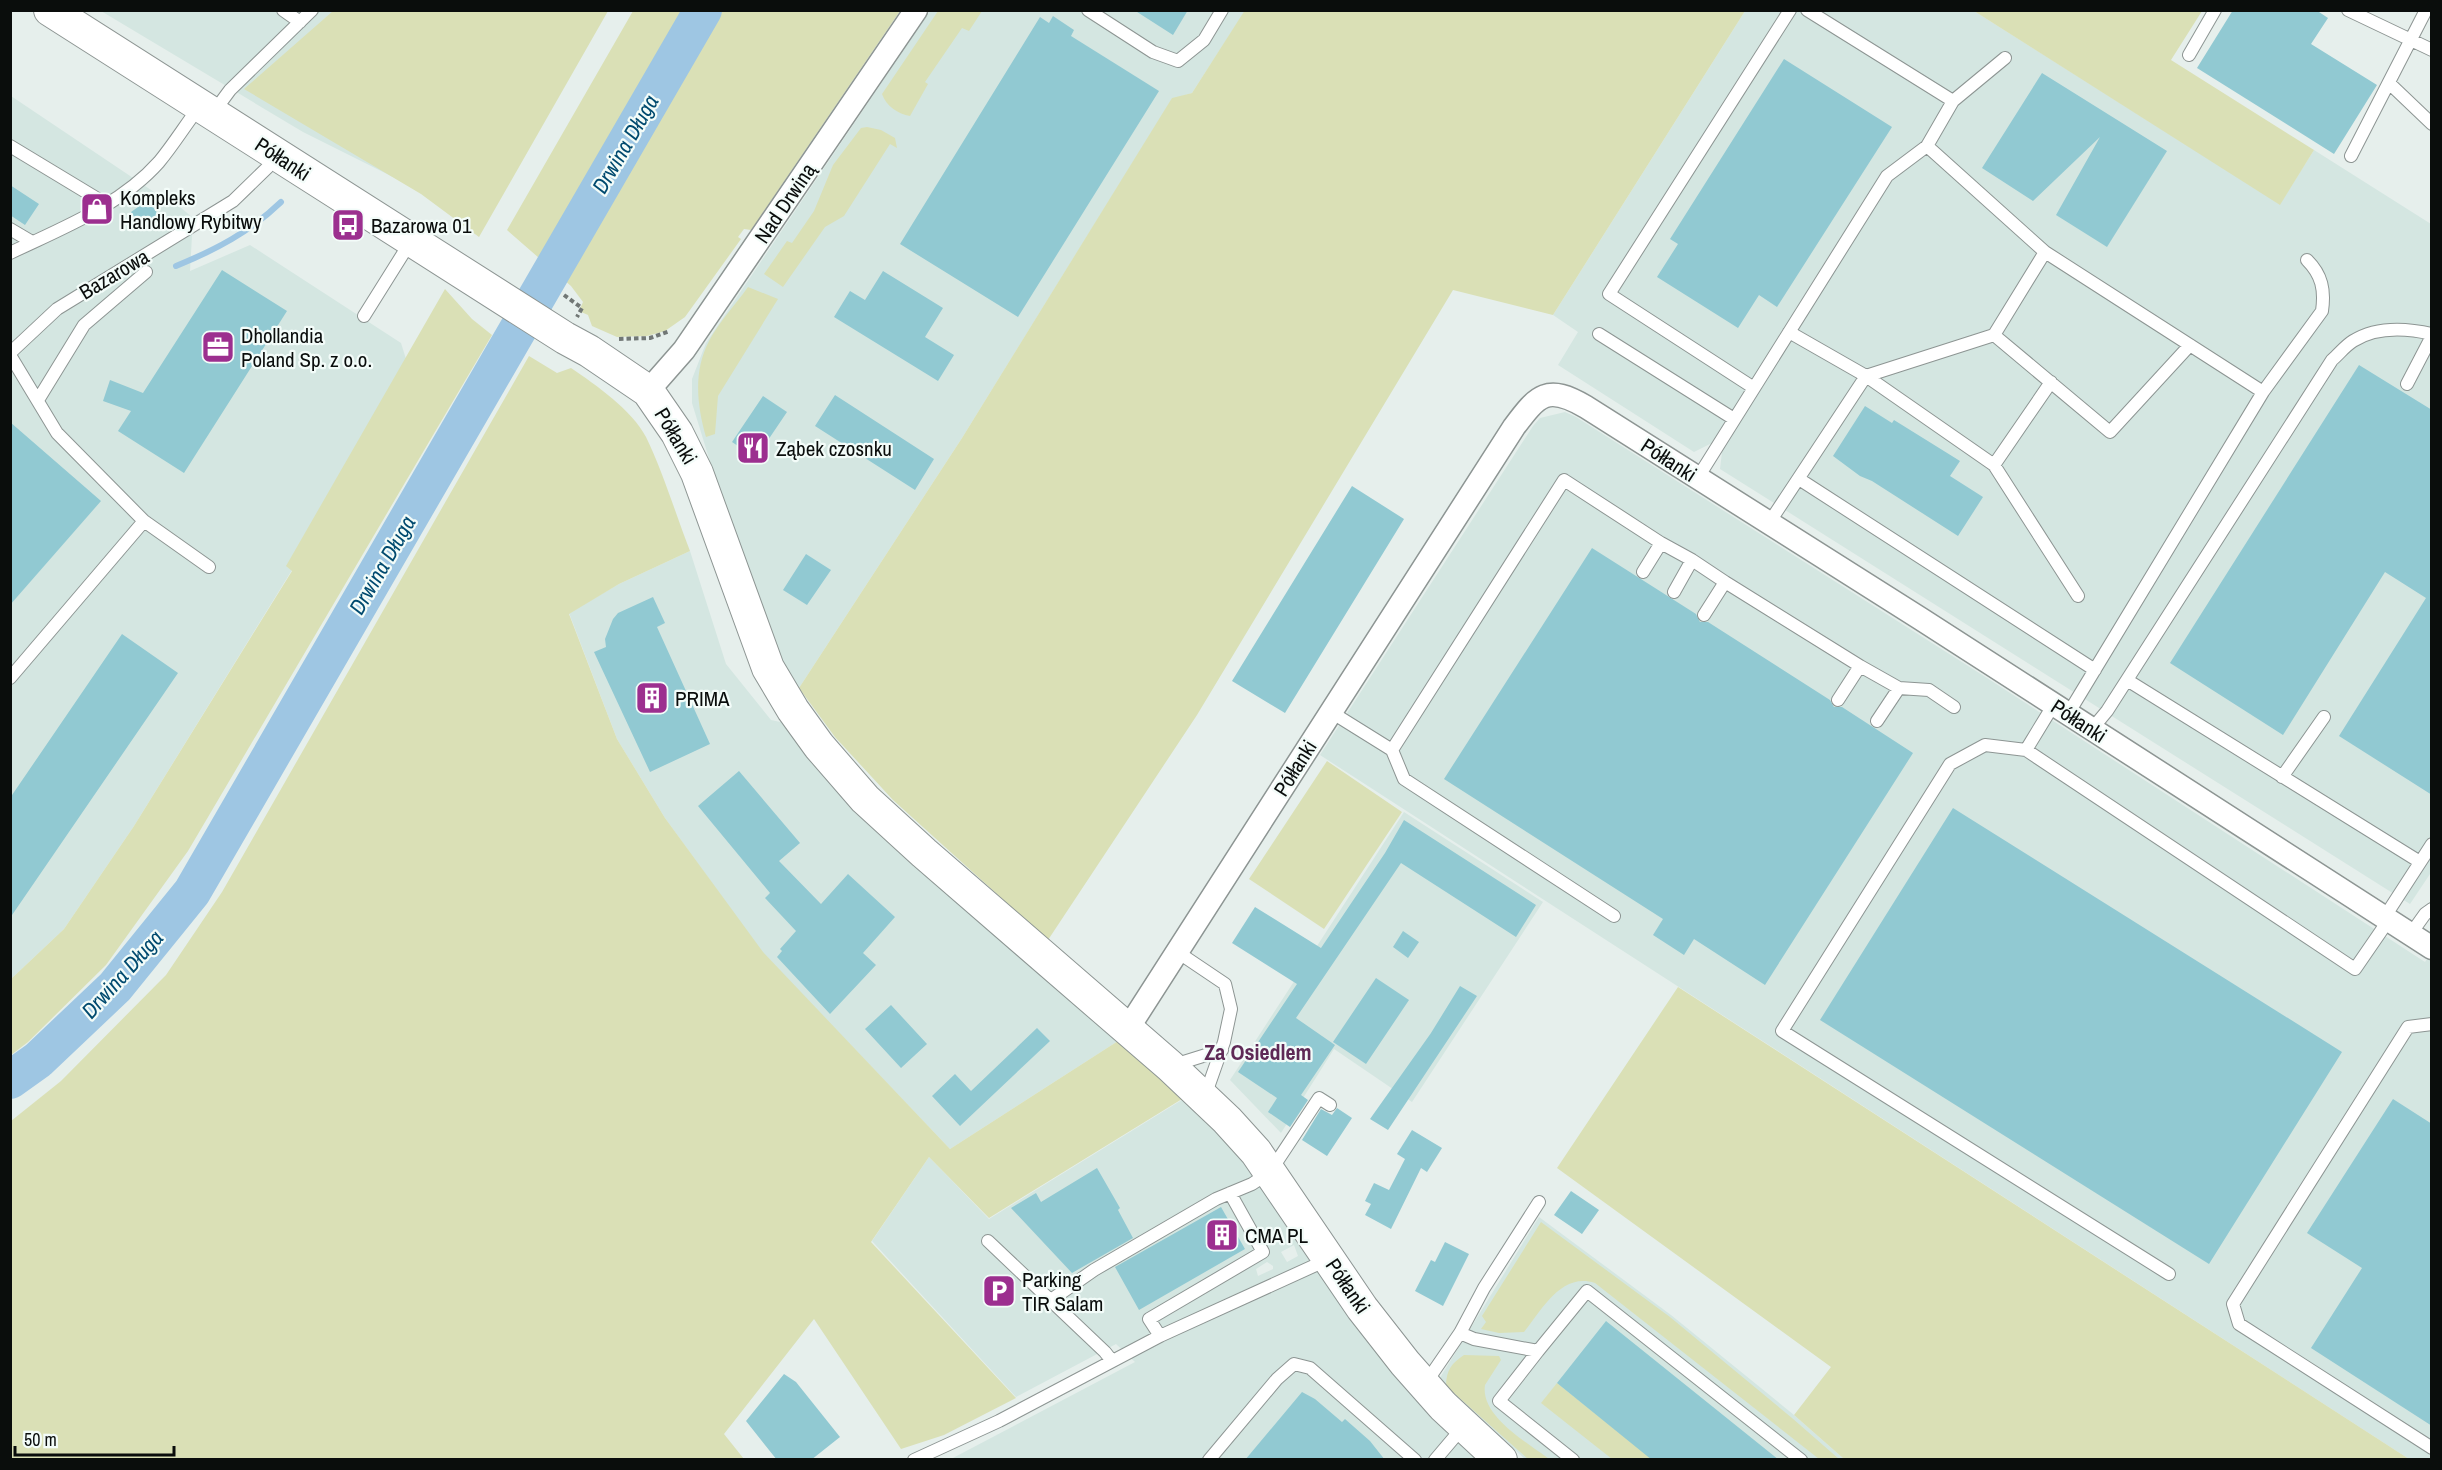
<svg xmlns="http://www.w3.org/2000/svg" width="2442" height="1470" viewBox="0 0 2442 1470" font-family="'Archivo Narrow',sans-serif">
<rect width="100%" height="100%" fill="#e6efec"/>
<path fill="#d4e6e1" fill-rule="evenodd" d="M101,11H505L397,179L303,132Z
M930,11H1245L1192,93L1172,99L962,438L799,688L775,666L748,585L692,403V379L706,343Z
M1745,11H1974L2280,204L2314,150L2431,224L2432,871L2410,904L1720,469L1722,452L1710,444L1694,452L1558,365L1578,332L1553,315Z
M11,96L154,192L173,201L193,218L190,271L250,245L401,343L406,359L287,566L292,570L134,826L64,929L11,979Z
M1565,412L1576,417L1987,678L2425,962L2431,953V1459H2409L1320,755L1533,426L1540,418Z
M690,551L726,664L771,720L785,723L850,804L914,865L1118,1041L950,1149L762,952L665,818L617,739L569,613L619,584Z
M1404,812L1543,902L1412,1102L1334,1049L1281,1133L1230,1080Z
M1185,1098L1249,1164L1381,1357L1448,1434L1478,1459H951L1135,1362L1116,1344L1016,1397L872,1241L929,1157L989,1219ZM1294,1245L1298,1256L1287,1262L1281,1252ZM1267,1262L1273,1266V1269L1258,1276L1256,1269Z
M1539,1217L1671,1315L1794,1415L1844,1459H1525L1438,1381Z"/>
<path fill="#dae0b6" d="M1245,10L1745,11L1553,315L1453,290L1197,715L1048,940L893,800L835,737L799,688L962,438L1172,98L1192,93Z
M333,11V10L608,11L479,237L421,194L244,89Z
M633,11H900L751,230L744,229L738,237L741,239L685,317L665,331L647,336L617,337L592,326L588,315L579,311L583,302L571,286L507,230Z
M938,11H982L969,31L962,28L925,82L928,84L910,116C898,114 886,106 882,94Z
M1974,11H2202L2171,60L2314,150L2280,205Z
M867,127L881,130L895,138L897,148L890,144L844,216L825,227L783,287L764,274L787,241L792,243L814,211L833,165L861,128Z
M748,287L778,299L718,396L715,434L706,437C697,405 693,372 709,341C719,322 736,304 748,287Z
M445,289L472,319L492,335L188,851L106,965L28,1042L11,1055V979L64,929L134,826L292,571L286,566Z
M529,356L557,373L571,368C596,385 632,410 646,437C663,472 676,515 690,551L619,584L569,614L617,739L665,818L763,952L950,1149L1118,1041L1182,1099L989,1218L929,1157L871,1242L1016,1398L944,1435L901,1449L814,1319L724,1434L744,1459L11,1460V1121L61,1081L166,975L222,892Z
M1327,761L1402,812L1324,929L1249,879Z
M1678,987L2409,1459H1844L1794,1415L1831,1367L1557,1168Z
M1541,1222L1670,1317L1792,1418L1839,1459H1819L1595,1283C1561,1272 1542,1310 1524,1332L1499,1333L1481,1329L1486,1322L1482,1316Z
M1464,1355L1499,1356L1501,1360L1485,1385C1480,1416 1528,1443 1549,1459H1528L1446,1386C1446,1370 1452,1363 1464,1355Z
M1557,1383L1652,1459H1612L1541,1403Z"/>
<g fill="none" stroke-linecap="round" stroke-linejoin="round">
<path stroke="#9ec6e3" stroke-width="6" d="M176,266C215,250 250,232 281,202"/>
<path stroke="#9ec6e3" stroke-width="38" d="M10,1080L38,1060L115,987L192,892L703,10"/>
</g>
<path fill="#91c9d2" d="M1134,10H1188L1173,35Z
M2233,10H2316L2328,18L2311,44L2377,85L2334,154L2197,68Z
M1053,16L1074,30L1071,36L1159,91L1018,317L900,244L1040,17L1049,23Z
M1784,59L1892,127L1777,307L1759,295L1738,328L1657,277L1678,244L1670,239Z
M2042,73L2167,151L2107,247L2056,215L2100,137L2033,201L1982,168Z
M10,185L39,204L25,225L10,215Z
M148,200L158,214L140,226L131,212Z
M222,270L287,311L184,473L118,431L131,411L103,401L110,380L143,393Z
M883,271L943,308L925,337L954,355L938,381L834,317L850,291L865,300Z
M2359,365L2432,410V795L2339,736L2426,598L2385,572L2283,735L2170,663Z
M835,395L934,459L915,490L815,426Z
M763,396L787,412L756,458L732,442Z
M1865,406L1892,423L1894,420L1960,461L1950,476L1983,497L1958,536L1872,481L1860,476L1833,456Z
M10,422L101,501L10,605Z
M1352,486L1404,519L1285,713L1232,681Z
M1592,548L1696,614L1700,622H1708L1830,700L1834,707H1842L1913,753L1765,985L1694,939L1684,955L1653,935L1663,919L1444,779Z
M806,554L831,570L807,605L783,590Z
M653,597L665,623L657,627L710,744L650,772L594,652L606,647L605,639L613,619L618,613Z
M122,634L178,673L10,918V798Z
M739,771L800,843L779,861L821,904L848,874L895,917L863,953L876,965L830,1014L777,957L782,951L780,949L796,931L765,898L770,893L698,806Z
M1953,808L2342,1052L2209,1264L1820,1020Z
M1404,820L1536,905L1516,937L1401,863L1296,1018L1335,1045L1301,1095L1308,1100L1290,1127L1268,1112L1277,1098L1238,1072L1297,984L1232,943L1255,907L1321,948L1385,853Z
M1403,931L1419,942L1408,958L1393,947Z
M1376,978L1409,1000L1366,1064L1333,1042Z
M1460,986L1477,996L1388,1130L1370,1119L1431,1033Z
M891,1005L927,1044L901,1068L865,1029Z
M1037,1028L1050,1041L960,1126L932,1096L955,1074L971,1091Z
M2393,1099L2432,1124V1426L2311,1348L2362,1268L2307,1233Z
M1337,1108L1352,1118L1327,1156L1302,1140L1321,1109L1332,1115Z
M1412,1130L1442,1148L1427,1172L1421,1168L1391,1229L1365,1215L1371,1204L1365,1201L1374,1183L1389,1190L1405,1159L1397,1154Z
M1097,1168L1120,1208L1118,1210L1133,1238L1072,1273L1011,1208L1036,1193L1041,1202Z
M1571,1191L1599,1210L1582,1234L1554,1215Z
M1221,1207L1245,1249L1139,1310L1115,1267Z
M1445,1242L1469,1254L1443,1306L1415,1291L1431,1260L1435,1262Z
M1606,1321L1779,1460H1652L1557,1383Z
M784,1374L796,1382L840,1437L811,1460H777L746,1421Z
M1302,1392L1315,1399L1342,1422L1345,1419L1370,1441L1385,1460H1245Z"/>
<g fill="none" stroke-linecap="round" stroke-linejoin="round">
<g stroke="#8d9593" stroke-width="14">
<path id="lane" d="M283,10L300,22
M1088,10L1153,52L1178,61L1204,40L1222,10
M2348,10L2432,50
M2189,55L2215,10
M2389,83L2432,124
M1953,101L2005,58
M213,113L230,90L312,10
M10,146L106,204
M1927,146L2045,252L1994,335L1866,376L1994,465
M2351,156L2426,10
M10,229L32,242
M2045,252L2263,392L2068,714
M10,253C62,228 120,206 159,162C174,144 186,124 200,106
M364,316L411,241
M1599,334L1734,419
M1994,335L2110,432L2190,345
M10,353L57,309L233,201L267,168L276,155
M10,355L57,433L144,521L10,678
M2051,382L1994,465L2078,596
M2407,384L2432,336
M1754,388L1609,294L1790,10
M2263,392L2322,311C2325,290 2322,275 2307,260
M38,400L84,325L146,272
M1697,479L1887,176L1927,146L1953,101L1807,10
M1799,479L2095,670
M144,521L209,567
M1769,523L1866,376L1789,332
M1661,543L1692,560L1674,592
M1692,560L1725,582L1704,615
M1725,582L1860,666L1838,700
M1860,666L1899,688L1877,721
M2127,680L2420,862
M1899,688L1929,690L1954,707
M2054,704L2026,750L2355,969L2388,921
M1331,712L1392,750L1404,779L1614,916
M2092,729L2107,711L2332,360C2339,354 2345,346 2353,341C2377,326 2406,328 2432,334
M1392,750L1564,480L1661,543L1643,572
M2026,750L1985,745L1950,764L1782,1031L2169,1274
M2282,777L2324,717
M2384,918L2432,844
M2410,935L2425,914L2432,909
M1176,951L1225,984L1231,1009L1224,1042L1205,1096
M2432,1024L2408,1027L2233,1304L2239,1324L2432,1448
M1174,1065L1222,1050
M988,1241L1105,1352L1112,1361
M1051,1300L1094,1270L1216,1199L1252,1184L1270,1172L1319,1098L1330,1105
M1460,1333L1474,1339L1538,1351L1587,1291L1801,1460
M1160,1336L1149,1319L1263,1252L1230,1193
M1538,1351L1499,1401L1573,1460
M1425,1384L1460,1333L1484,1288L1539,1202
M914,1460L999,1421L1160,1336L1329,1259
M1209,1460L1277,1379L1294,1364L1310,1368L1415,1460
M1435,1460L1463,1427"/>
</g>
<g stroke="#8d9593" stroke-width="25">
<path id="street" d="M648,391L684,350L916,10
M1127,1030L1514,427C1538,395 1547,384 1586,407L1921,619L2432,948"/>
</g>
<g stroke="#8d9593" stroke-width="34">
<path id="secondary" d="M50,10L565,338L589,351L648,391L677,433L697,473L768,668L793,710L819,746L865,799L924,853L1170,1066L1227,1120L1256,1152L1362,1308L1405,1363L1443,1406L1501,1460"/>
</g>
<path stroke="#717775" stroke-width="4" stroke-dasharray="4.5 3" stroke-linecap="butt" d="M564,295L582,308L577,317
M619,339L650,338L670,331"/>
<use href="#lane" stroke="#fff" stroke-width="12"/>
<use href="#street" stroke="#fff" stroke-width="22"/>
<use href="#secondary" stroke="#fff" stroke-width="32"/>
</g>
<defs>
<g id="shop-square" transform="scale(1.725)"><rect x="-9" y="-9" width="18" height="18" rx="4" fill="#9c2f8f" stroke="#f3fcf9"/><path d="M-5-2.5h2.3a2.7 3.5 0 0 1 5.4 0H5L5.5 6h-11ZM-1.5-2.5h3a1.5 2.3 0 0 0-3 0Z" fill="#fff"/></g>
<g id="bus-square" transform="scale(1.725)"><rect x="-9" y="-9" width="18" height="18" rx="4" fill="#9c2f8f" stroke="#f3fcf9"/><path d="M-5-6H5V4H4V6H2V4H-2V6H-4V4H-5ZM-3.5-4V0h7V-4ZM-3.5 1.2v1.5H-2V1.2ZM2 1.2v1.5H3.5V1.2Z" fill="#fff"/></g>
<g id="office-square" transform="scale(1.725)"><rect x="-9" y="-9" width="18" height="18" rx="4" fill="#9c2f8f" stroke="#f3fcf9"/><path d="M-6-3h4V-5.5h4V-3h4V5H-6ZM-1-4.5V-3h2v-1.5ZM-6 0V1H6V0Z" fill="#fff"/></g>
<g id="restaurant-square" transform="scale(1.725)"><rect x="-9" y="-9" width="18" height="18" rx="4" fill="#9c2f8f" stroke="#f3fcf9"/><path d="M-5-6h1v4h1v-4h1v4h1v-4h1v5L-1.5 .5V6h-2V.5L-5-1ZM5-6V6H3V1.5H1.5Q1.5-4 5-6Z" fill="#fff"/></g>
<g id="building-square" transform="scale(1.725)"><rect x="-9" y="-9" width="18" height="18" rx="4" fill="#9c2f8f" stroke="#f3fcf9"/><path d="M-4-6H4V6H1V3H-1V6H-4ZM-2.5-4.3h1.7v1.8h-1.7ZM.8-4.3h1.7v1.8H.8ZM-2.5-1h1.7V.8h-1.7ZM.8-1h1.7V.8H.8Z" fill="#fff"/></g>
<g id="parking-square" transform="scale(1.725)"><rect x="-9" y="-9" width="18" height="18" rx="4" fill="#9c2f8f" stroke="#f3fcf9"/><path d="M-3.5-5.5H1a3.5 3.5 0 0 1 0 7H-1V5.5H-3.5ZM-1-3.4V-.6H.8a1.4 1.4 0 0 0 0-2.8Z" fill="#fff"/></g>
</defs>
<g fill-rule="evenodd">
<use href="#shop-square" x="97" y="209"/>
<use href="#bus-square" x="348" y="225"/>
<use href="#office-square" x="218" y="347"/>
<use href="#restaurant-square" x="753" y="448"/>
<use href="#building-square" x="652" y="698"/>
<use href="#building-square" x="1222" y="1235"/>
<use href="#parking-square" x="999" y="1291"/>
</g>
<g text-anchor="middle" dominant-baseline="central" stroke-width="4.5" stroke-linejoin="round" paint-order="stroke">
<g font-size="21" fill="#0a0d0c" stroke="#f3fcf9">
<text transform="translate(283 159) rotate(33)">Półłanki</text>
<text transform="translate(785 203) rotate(-56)">Nad Drwiną</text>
<text transform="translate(114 274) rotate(-31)">Bazarowa</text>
<text transform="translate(676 436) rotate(59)">Półłanki</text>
<text transform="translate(1669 460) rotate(33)">Półłanki</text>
<text transform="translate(2079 721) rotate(33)">Półłanki</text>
<text transform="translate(1295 768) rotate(-58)">Półłanki</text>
<text transform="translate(1348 1286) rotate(56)">Półłanki</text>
</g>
<g font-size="21" fill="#0a0d0c" stroke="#f3fcf9" text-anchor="start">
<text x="120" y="197">Kompleks<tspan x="120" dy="24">Handlowy Rybitwy</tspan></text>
<text x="371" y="225">Bazarowa 01</text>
<text x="241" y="335">Dhollandia<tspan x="241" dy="24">Poland Sp. z o.o.</tspan></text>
<text x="776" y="448">Ząbek czosnku</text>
<text x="675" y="698">PRIMA</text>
<text x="1245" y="1235">CMA PL</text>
<text x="1022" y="1279">Parking<tspan x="1022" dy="24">TIR Salam</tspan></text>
</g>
<g font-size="22" font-style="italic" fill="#004a6f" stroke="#f3fcf9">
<text transform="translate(625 144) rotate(-60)">Drwina Długa</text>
<text transform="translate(382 565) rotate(-60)">Drwina Długa</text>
<text transform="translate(122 974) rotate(-48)">Drwina Długa</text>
</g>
<g font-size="22" font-weight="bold" fill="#5e2956" stroke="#f3fcf9">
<text x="1258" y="1052">Za Osiedlem</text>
</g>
</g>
<rect width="2442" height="1470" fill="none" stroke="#0a0d0c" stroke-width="24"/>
<path d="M15 1446v9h159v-9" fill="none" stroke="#0a0d0c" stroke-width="3"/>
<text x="24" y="1446" font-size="18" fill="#0a0d0c" stroke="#f3fcf9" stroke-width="4.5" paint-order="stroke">50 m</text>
</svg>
